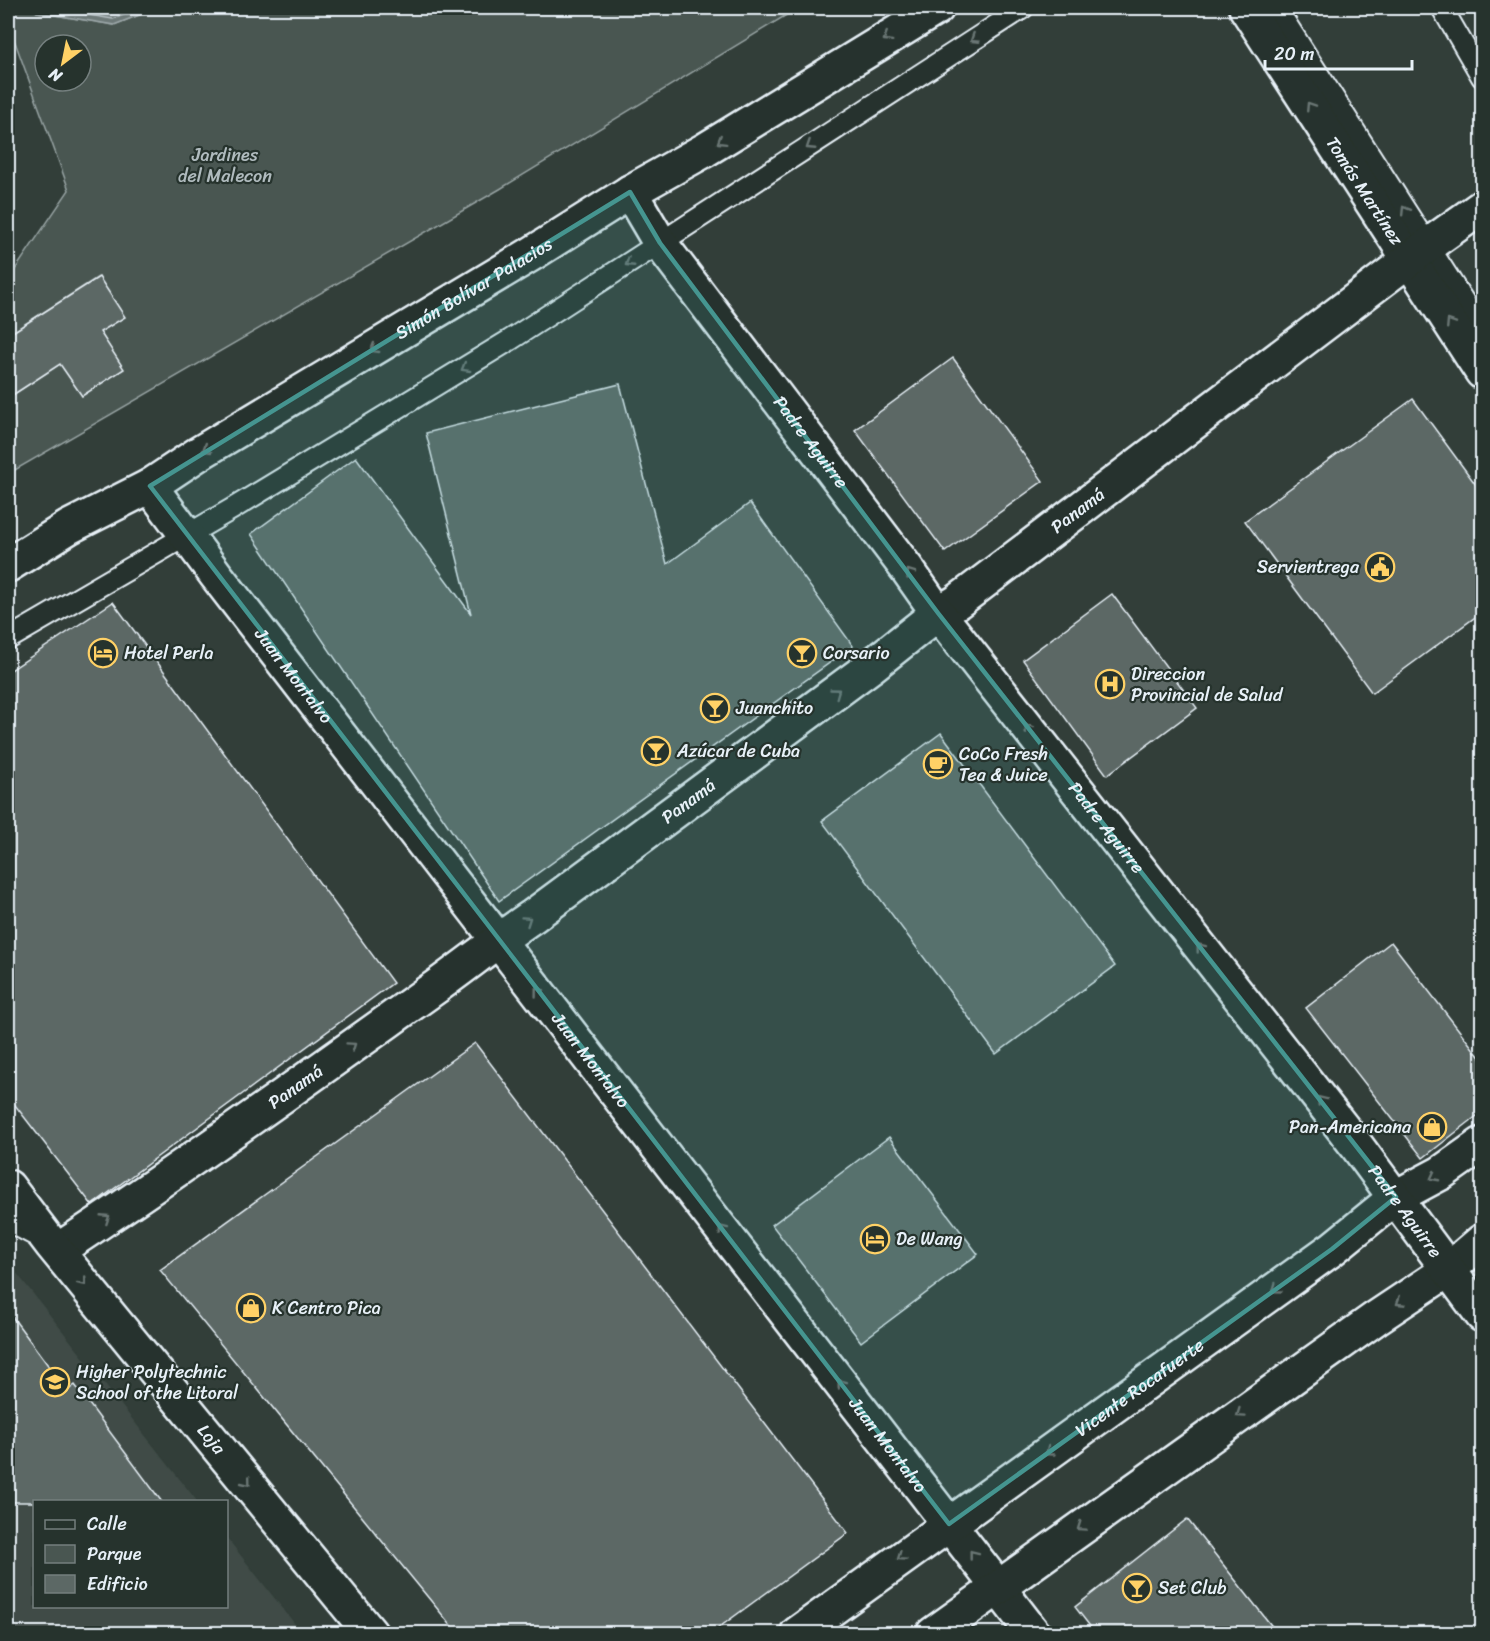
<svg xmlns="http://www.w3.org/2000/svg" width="1490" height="1641" viewBox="0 0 1490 1641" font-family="Sriracha,sans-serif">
<rect width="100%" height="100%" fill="#323e39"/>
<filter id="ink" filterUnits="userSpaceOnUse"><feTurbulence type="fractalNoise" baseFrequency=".0167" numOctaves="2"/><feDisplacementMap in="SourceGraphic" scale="12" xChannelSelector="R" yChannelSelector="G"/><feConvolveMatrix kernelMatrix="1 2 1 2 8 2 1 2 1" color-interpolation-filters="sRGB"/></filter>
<g filter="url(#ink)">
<path fill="#3f4b46" d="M8,1262L197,1501L34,1502V1606H226L227,1538L302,1633H8Z"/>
<path fill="#495651" stroke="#98a4a4" stroke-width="1.5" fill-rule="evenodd" d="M8,8H32L37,12L114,25L157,8H798L500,189L8,474V398L60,364L82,396L123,369L100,332L124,317L98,277L8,335V280L69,190L15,42L8,26ZM45,45H81V81H45Z"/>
<path fill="#6d7978" stroke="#9ea9ab" stroke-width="1.5" d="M32,8H157L114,25L37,12Z"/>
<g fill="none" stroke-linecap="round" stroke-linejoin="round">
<path stroke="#b7c1c5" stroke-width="1.5" d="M47,8L113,19L141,8"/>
</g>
<path fill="#5c6865" stroke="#e8f1f8" stroke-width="1.5" d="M99,277L125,317L100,332L124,369L82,396L60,364L8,398V335Z
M953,358L1043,481L945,552L855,430Z
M620,384L667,564L750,503L853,646L499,901L251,534L356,457L471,614L426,433Z
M1413,399L1482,493V612L1372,693L1245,521Z
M1112,594L1197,708L1107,775L1023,660Z
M113,602L393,983L92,1205L8,1096V672Z
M941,733L1115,966L996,1054L822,821Z
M1391,942L1482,1060V1112L1423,1158L1306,1008Z
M475,1043L848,1533L710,1634H458L160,1270Z
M889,1137L978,1254L861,1342L772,1225Z
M8,1311L67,1391L75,1385L162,1502H8Z
M1187,1519L1278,1634H1096L1075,1607Z"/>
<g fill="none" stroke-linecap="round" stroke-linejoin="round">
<g stroke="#e8f1f8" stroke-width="24">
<path id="lane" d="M1276,8L1482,330
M1442,8L1482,77
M8,639L232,509L510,340L1023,8
M8,1221L40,1238"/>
</g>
<g stroke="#e8f1f8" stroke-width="38">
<g id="street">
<path id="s1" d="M1246,8L1482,372"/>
<path id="s2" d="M150,486L216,575L1034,1634"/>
<path id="s3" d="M58,1250C186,1166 312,1075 437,986C469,963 500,938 533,916L870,667L938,613L957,602L1427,246L1482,207"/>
<path id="s4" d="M797,1634L1332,1249L1396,1197L1441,1173L1482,1144"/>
<path d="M933,1634L1376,1318L1448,1270L1482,1241"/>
</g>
</g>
<g stroke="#e8f1f8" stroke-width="38">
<g id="secondary">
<path id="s5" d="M630,192L660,243L907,569L938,613L1356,1145L1482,1315"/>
<path id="s6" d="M8,1187L52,1245L371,1634"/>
</g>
</g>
<g stroke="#e8f1f8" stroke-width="38">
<g id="primary">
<path id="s7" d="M8,565L69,527L150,486L198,454L533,253L630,192L705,150L937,8"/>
</g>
</g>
<use href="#lane" stroke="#26332d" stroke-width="20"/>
<use href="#street" stroke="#26332d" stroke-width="33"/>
<use href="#secondary" stroke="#26332d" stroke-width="33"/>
<use href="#primary" stroke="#26332d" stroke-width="33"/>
</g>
<defs><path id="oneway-chevron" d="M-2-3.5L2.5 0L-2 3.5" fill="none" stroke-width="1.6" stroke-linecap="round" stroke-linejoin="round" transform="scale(1.5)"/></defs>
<g stroke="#6a7674">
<use href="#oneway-chevron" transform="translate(887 38) rotate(148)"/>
<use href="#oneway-chevron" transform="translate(974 39) rotate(147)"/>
<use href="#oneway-chevron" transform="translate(1310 106) rotate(-123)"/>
<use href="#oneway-chevron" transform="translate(721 141) rotate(148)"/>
<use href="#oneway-chevron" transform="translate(810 146) rotate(147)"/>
<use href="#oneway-chevron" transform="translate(1405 210) rotate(-122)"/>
<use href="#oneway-chevron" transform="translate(629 263) rotate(147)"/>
<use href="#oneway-chevron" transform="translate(1450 323) rotate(-123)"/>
<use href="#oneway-chevron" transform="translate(374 349) rotate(149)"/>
<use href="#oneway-chevron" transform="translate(465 368) rotate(149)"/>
<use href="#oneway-chevron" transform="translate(206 449) rotate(149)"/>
<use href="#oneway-chevron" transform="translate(910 573) rotate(-126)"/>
<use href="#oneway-chevron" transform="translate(836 692) rotate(-36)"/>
<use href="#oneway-chevron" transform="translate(1028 728) rotate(-128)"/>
<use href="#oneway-chevron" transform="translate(527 920) rotate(-35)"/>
<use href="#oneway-chevron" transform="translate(1200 947) rotate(-128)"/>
<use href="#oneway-chevron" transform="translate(538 991) rotate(-127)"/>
<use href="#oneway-chevron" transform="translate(352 1046) rotate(-35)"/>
<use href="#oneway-chevron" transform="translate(1321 1100) rotate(-128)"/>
<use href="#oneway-chevron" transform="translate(1434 1177) rotate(152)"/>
<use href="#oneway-chevron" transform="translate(106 1218) rotate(-33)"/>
<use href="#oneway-chevron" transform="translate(722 1229) rotate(-128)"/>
<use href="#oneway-chevron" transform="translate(83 1282) rotate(51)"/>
<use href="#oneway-chevron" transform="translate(1276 1289) rotate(144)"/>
<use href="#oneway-chevron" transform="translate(1400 1302) rotate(147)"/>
<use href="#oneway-chevron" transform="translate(841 1383) rotate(-128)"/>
<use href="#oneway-chevron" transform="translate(1240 1414) rotate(145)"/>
<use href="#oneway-chevron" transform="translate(1049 1452) rotate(144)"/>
<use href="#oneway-chevron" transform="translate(247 1482) rotate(51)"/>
<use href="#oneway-chevron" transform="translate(1081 1527) rotate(145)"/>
<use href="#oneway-chevron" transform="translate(973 1554) rotate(-128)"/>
<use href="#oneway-chevron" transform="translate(901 1557) rotate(145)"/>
</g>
</g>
<path fill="#459590" fill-opacity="0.2" stroke="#459590" stroke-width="4.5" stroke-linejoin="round" d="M630,192L660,243L938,613L1396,1197L1332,1249L949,1524L150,486Z"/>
<defs>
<g id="civic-ring" transform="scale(1.5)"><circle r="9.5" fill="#26332d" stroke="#ffd166" stroke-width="1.5"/><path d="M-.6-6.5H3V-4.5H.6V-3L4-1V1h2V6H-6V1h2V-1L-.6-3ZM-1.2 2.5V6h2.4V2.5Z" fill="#ffd166"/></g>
<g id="hotel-ring" transform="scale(1.5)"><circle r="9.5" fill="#26332d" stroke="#ffd166" stroke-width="1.5"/><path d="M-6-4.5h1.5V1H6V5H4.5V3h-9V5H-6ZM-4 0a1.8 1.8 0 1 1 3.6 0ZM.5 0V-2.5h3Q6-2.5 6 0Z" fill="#ffd166"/></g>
<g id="bar-ring" transform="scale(1.5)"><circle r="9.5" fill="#26332d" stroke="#ffd166" stroke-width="1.5"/><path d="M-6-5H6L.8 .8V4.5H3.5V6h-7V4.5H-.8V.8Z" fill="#ffd166"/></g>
<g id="hospital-ring" transform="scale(1.5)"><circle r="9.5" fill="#26332d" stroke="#ffd166" stroke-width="1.5"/><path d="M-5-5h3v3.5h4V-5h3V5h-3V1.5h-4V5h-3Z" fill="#ffd166"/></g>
<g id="cafe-ring" transform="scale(1.5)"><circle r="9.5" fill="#26332d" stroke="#ffd166" stroke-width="1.5"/><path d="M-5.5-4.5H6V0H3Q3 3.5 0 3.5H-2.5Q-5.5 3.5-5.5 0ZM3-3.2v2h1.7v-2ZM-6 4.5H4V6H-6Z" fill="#ffd166"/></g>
<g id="shop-ring" transform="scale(1.5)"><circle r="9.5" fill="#26332d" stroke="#ffd166" stroke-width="1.5"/><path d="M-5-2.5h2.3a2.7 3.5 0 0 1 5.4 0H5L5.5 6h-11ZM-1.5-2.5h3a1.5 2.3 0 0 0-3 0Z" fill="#ffd166"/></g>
<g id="university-ring" transform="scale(1.5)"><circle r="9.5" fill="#26332d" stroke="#ffd166" stroke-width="1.5"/><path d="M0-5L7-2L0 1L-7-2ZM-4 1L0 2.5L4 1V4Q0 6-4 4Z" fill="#ffd166"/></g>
</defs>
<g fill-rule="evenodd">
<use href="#civic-ring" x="1380" y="567"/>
<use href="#hotel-ring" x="103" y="653"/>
<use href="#bar-ring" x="802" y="653"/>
<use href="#hospital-ring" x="1110" y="684"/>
<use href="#bar-ring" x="715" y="708"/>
<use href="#bar-ring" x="656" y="751"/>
<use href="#cafe-ring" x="938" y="764"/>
<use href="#shop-ring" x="1432" y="1127"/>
<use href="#hotel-ring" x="875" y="1239"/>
<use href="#shop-ring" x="251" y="1308"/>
<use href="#university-ring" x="55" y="1382"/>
<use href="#bar-ring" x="1137" y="1588"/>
</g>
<g text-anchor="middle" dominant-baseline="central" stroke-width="4.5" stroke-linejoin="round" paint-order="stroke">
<g font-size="18" fill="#b0bbbe" stroke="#26332d">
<text x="225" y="155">Jardines<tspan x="225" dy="21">del Malecon</tspan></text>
</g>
<g font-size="18" fill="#e8f1f8" stroke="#26332d">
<text stroke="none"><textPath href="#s1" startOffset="218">Tomás Martínez</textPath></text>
<text stroke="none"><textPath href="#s7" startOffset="542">Simón Bolívar Palacios</textPath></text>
<text stroke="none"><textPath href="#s5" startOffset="309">Padre Aguirre</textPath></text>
<text stroke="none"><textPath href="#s3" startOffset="1260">Panamá</textPath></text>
<text stroke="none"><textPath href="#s2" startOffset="238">Juan Montalvo</textPath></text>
<text stroke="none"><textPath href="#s3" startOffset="774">Panamá</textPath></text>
<text stroke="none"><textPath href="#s5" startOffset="795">Padre Aguirre</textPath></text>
<text stroke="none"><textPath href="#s2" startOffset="724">Juan Montalvo</textPath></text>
<text stroke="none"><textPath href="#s3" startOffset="288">Panamá</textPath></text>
<text stroke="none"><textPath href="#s5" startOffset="1281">Padre Aguirre</textPath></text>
<text stroke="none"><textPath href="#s4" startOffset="422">Vicente Rocafuerte</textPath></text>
<text stroke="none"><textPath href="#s6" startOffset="324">Loja</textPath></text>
<text stroke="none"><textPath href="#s2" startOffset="1210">Juan Montalvo</textPath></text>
</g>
<g font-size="18" fill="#e8f1f8" stroke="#26332d" text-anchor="start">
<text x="1359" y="567" text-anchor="end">Servientrega</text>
<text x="124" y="653">Hotel Perla</text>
<text x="823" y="653">Corsario</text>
<text x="1131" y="674">Direccion<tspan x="1131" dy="21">Provincial de Salud</tspan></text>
<text x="736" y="708">Juanchito</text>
<text x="677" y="751">Azúcar de Cuba</text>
<text x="959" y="754">CoCo Fresh<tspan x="959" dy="21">Tea &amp; Juice</tspan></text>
<text x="1411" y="1127" text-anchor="end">Pan-Americana</text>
<text x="896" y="1239">De Wang</text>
<text x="272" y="1308">K Centro Pica</text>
<text x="76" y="1372">Higher Polytechnic<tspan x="76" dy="21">School of the Litoral</tspan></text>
<text x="1158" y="1588">Set Club</text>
</g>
</g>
<rect width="1490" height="1641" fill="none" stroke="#26332d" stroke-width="30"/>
<rect x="15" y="15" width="1460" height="1611" fill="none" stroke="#e8f1f8" stroke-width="2" filter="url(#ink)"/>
<rect x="33" y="1500" width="195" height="108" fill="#26332d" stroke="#747f7e" stroke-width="1.5"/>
<rect x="45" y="1520" width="30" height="9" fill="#26332d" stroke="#747f7e" stroke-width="1.5"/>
<text x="87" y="1530" font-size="18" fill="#e8f1f8">Calle</text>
<rect x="45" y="1545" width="30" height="18" fill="#495651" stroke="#747f7e" stroke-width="1.5"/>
<text x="87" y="1560" font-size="18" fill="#e8f1f8">Parque</text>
<rect x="45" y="1575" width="30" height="18" fill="#5c6865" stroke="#747f7e" stroke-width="1.5"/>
<text x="87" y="1590" font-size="18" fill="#e8f1f8">Edificio</text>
<g transform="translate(63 63) rotate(212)"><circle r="28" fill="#26332d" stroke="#747f7e" stroke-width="1.5"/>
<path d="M0-4.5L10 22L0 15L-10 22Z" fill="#ffd166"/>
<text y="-9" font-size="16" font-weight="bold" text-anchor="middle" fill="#e8f1f8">N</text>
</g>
<path d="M1265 60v9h147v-9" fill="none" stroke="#e8f1f8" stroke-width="3"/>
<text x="1274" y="60" font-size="18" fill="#e8f1f8" stroke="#26332d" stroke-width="4.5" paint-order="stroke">20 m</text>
</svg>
